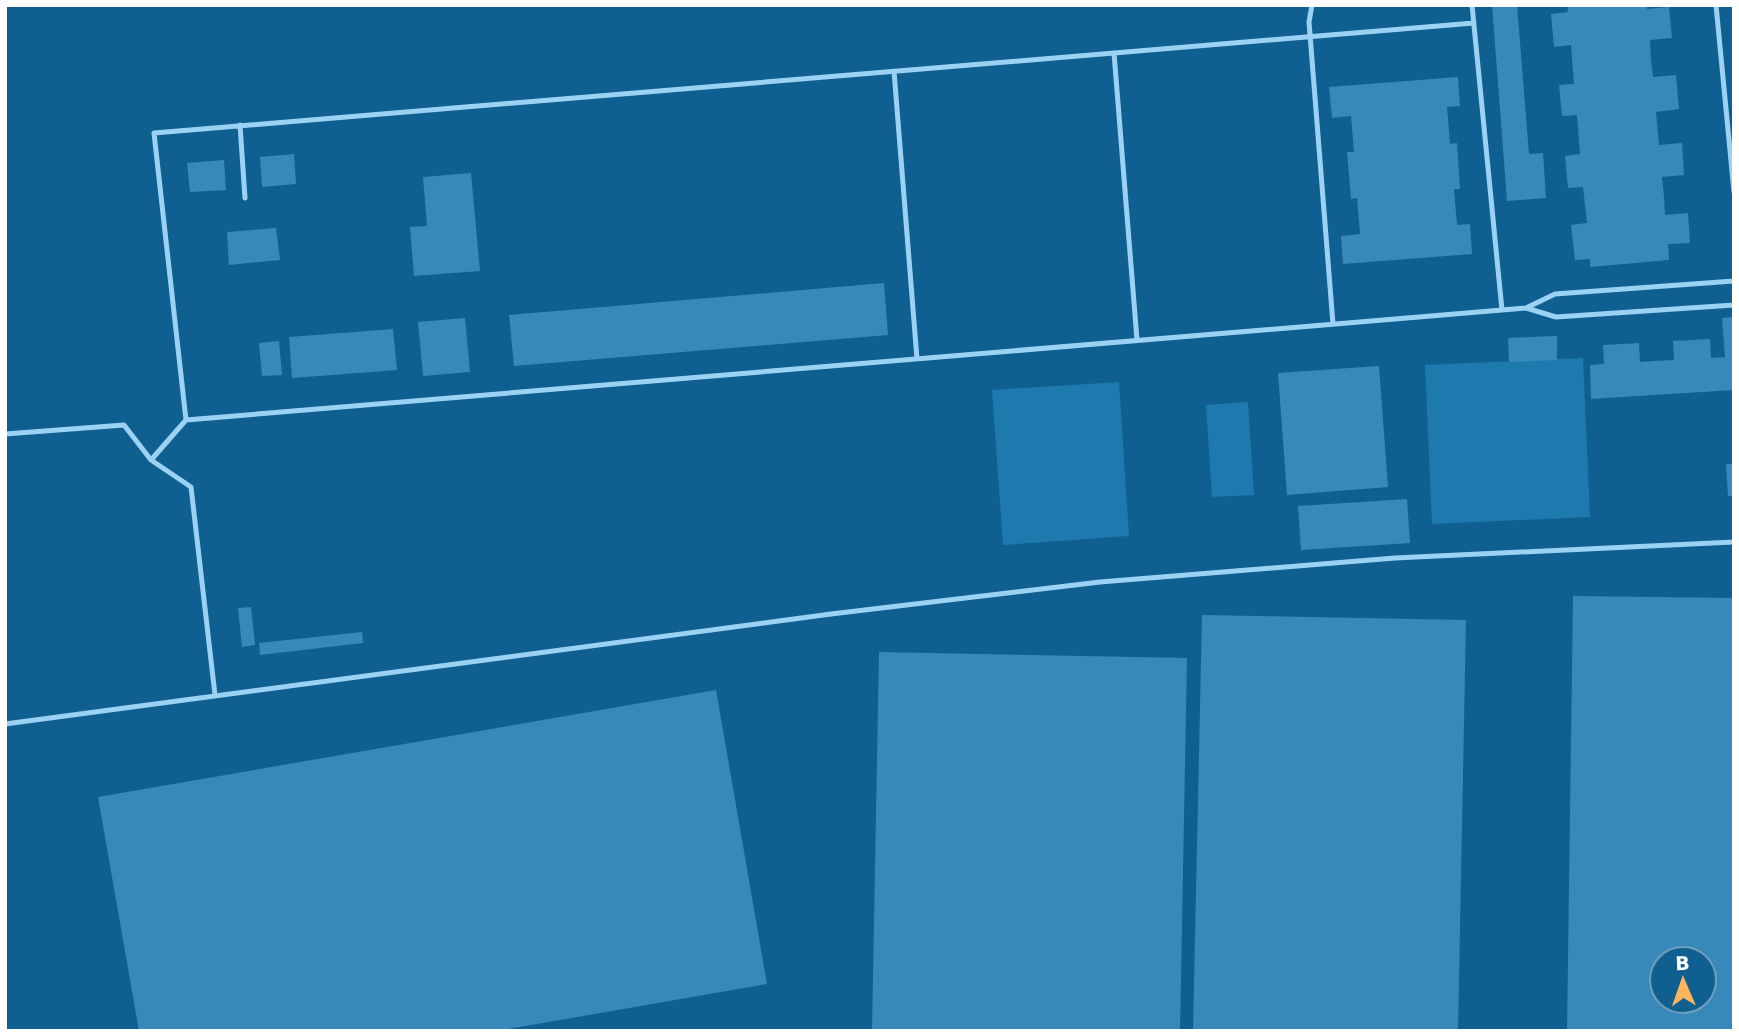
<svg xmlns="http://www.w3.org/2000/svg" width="1739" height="1036" viewBox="0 0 1739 1036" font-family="'DejaVu Sans',sans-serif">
<rect width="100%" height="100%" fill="#105f91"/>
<path fill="#1e79af" d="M1583,358L1590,517L1432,524L1425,365Z
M1119,382L1129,536L1003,545L992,390Z
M1248,402L1254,495L1212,497L1206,405Z"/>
<path fill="#3889ba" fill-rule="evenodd" d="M1492,5H1517L1529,154L1543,153L1546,198L1507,201Z
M1567,5H1647V9L1669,7L1672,38L1650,40L1651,60L1653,77L1676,75L1679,109L1656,112L1659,145L1682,143L1684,175L1662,177L1664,197L1665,215L1688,213L1690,243L1668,244L1669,260L1590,267V259L1575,260L1571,225L1587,223L1583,187L1568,188L1565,156L1580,154L1577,115L1562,116L1559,85L1574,84L1571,45L1554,47L1551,14L1568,12Z
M1458,77L1460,106L1447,107L1450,144L1457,143L1460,189H1454L1457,225L1470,224L1472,254L1343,264L1341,236L1360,234L1357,198L1351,199L1347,152H1354L1351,116L1332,118L1329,87Z
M294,154L296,184L262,187L260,157Z
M224,160L226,190L190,192L187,163Z
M471,173L480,271L414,276L410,227L427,226L423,177Z
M276,228L280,260L229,265L227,232Z
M884,283L888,335L514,366L509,315Z
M1734,317V390L1591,399L1590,365L1604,364L1603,345L1639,343L1640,362L1655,361L1674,360L1673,341L1710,339L1711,358L1725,357L1722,318Z
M465,318L470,372L423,376L418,322Z
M393,329L397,370L292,378L289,337Z
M1557,336V360L1509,362L1508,338Z
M279,341L282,375L262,376L259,343Z
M1379,366L1388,487L1287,495L1278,373Z
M1726,464H1734V496H1728Z
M1407,499L1410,543L1301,550L1298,506Z
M1573,596L1734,598V1031H1567ZM1662,959H1704V1001H1662Z
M251,607L255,645L242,647L238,608Z
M1202,615L1466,620L1458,1031H1193Z
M362,632L363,643L260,655L259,643Z
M879,652L1187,658L1180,1031H872Z
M716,690L767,984L497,1031H139L98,797Z"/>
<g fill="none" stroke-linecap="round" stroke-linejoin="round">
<path stroke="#9bd2f3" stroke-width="5" d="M1312,5L1309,22L1333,324
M1472,5L1502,310
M1716,5L1734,192
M1114,53L1137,340
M894,71L917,359
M240,125L245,198
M1526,308L1556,317L1734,305
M186,420L154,133L1474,23
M5,434L124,425L151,460
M215,695L191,487L151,460L186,420L1502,310L1526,308L1555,294L1734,281
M5,724L831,614L1100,582L1395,558L1734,542"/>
</g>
<rect width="1739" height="1036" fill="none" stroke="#ffffff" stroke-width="14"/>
<g transform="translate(1683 980) rotate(358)"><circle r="33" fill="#105f91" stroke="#709fbd" stroke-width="2"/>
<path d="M0-5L12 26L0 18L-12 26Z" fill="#ffb45e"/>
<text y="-10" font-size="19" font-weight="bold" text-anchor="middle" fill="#ffffff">B</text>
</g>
</svg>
